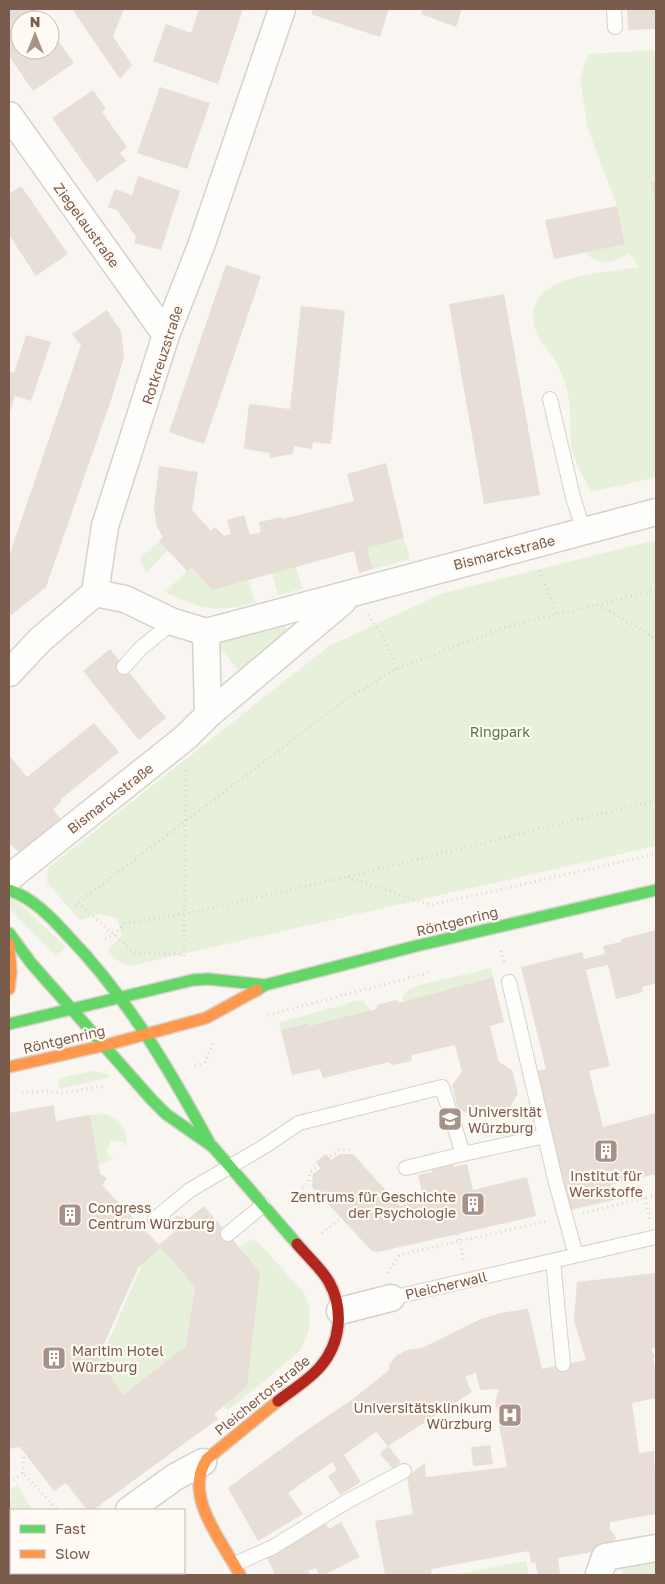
<svg xmlns="http://www.w3.org/2000/svg" width="665" height="1584" viewBox="0 0 665 1584" font-family="'Golos Text',sans-serif">
<rect width="100%" height="100%" fill="#f9f5f0"/>
<path fill="#e7f0db" d="M656,50V181L651,182L656,203V477L592,492C583,477 573,460 571,443C569,425 572,408 567,390C564,379 560,368 554,358C549,351 542,345 538,337C512,275 599,274 639,267L629,253C615,262 598,268 586,252L625,243L617,206L588,129L580,79L588,54Z
M404,538L410,559L373,569L367,548Z
M656,540V846L130,966L118,961L108,951L122,935L117,918L100,914L80,920L47,883L48,868L329,646L441,594Z
M159,541L168,550L146,573L140,558Z
M296,566L302,589L278,595L272,573Z
M191,567L212,590L248,580L255,602C215,614 202,609 165,592Z
M282,620L287,630L285,638L249,669H237L219,646L223,637Z
M9,894L66,947L56,957L9,908Z
M491,968L493,977L403,1002V995L412,987Z
M356,1001H363L371,1010L309,1026V1023L281,1030L278,1023Z
M91,1071L104,1073L111,1077L60,1089L58,1079Z
M107,1114C122,1120 128,1131 126,1147L122,1142L111,1141L107,1151L109,1156L114,1159L98,1165L90,1115Z
M251,1239L260,1244L304,1293C314,1315 311,1335 297,1354L228,1410L224,1406L247,1387L260,1272L239,1247Z
M161,1248L195,1287L186,1346L123,1395L100,1360L142,1265Z
M17,1485L33,1510H11V1520L9,1522V1501L12,1499L9,1491Z
M656,1558V1575H623L621,1563Z
M526,1561L529,1575H453Z"/>
<path fill="#e6ded7" fill-rule="evenodd" d="M9,9H36L44,20H20V50H50V29L74,63L33,91L9,56Z
M72,9H124L113,36L132,65L120,79Z
M199,9H243L218,84L153,61L166,24L191,33Z
M313,9H389L380,37L311,14Z
M423,9H462L456,27L421,14Z
M627,9H656V29L628,30Z
M160,87L210,103L187,169L137,153Z
M93,90L106,109L102,112L127,147L120,153L126,161L97,182L52,118Z
M138,176L180,191L161,250L134,243L136,237L117,210L108,207L115,189L132,195Z
M656,181V200H655L651,182Z
M21,186L68,254L36,276L9,235V194Z
M617,206L625,244L554,259L545,220Z
M226,265L261,276L204,444L169,432Z
M504,294L540,495L484,504L449,304Z
M301,306L345,311L331,444L313,442L312,449L294,446L293,454L269,458L270,453L244,449L249,404L290,409Z
M107,310L121,331L124,357L112,397L46,587L9,617V556L81,345L72,334Z
M26,335L51,342L31,401L15,396L9,415V371L14,373Z
M386,463L404,538L367,548L373,569L359,573L354,551L212,590L191,567L187,571L159,541L163,537L157,527L154,508L159,466L198,472L192,510L211,531L215,527L224,536L231,534L227,520L244,515L250,535L261,532L259,522L282,517L283,519L354,501L347,474Z
M110,649L166,718L139,740L83,671Z
M94,723L119,752L60,800L61,802L53,809L63,822L22,855L9,843V755L27,777Z
M656,930V983L642,987L643,992L616,999L608,965L586,970L610,1066L589,1071L603,1127L656,1113V1174L610,1185L614,1200L570,1210L536,1071L546,1069L521,967L582,952L584,959L605,954L603,946L621,942V939Z
M493,977L504,1022L490,1026L499,1062L512,1070L518,1094L510,1107L473,1116L458,1109L452,1085L462,1072L455,1045L412,1055L411,1061L392,1065L389,1062L323,1078L320,1069L292,1075L281,1030L309,1023V1026L376,1009L377,1005L396,1000L399,1003Z
M54,1105L56,1121L90,1115L100,1174L107,1178L102,1185L159,1245L179,1228L175,1223L176,1216L183,1217L186,1221L204,1206L260,1272L247,1387L214,1414L218,1419L93,1510H87L66,1483L54,1491L20,1447L9,1449V1113ZM161,1248L195,1287L186,1346L123,1395L98,1357L138,1268Z
M326,1154L331,1160L340,1154H353L400,1206L424,1201L418,1175L432,1172L430,1166L452,1161L454,1167L467,1164L473,1190L527,1177L536,1216L378,1252L372,1251L312,1187L313,1174L321,1168L316,1162Z
M656,1273V1347L652,1348L656,1376V1398L632,1403L639,1453L654,1451L656,1514L610,1522V1529L616,1537L614,1544L604,1550L558,1558L560,1575H538L535,1562L531,1563L529,1551L431,1569L432,1575H385L375,1521L413,1514L407,1477L425,1463L426,1477L507,1467L499,1425L503,1424L495,1403L499,1389L480,1390L476,1373L465,1377L472,1392L388,1446L376,1432L344,1455L361,1482L340,1495L328,1476L337,1470L332,1462L288,1493L303,1514L258,1541L228,1488L307,1430L353,1399L389,1370V1365L396,1356L407,1350L422,1348L479,1320L500,1313L528,1309L542,1369L586,1360L574,1321L577,1282Z
M490,1445L493,1464L473,1466L471,1447Z
M388,1446L401,1462L393,1469L380,1454Z
M11,1520V1573H57L58,1575L63,1573H132L134,1575H9V1522Z
M324,1522L329,1529L341,1522L360,1557L324,1575H319L316,1568L308,1571L310,1575H275L266,1555Z"/>
<g fill="none" stroke-linecap="round" stroke-linejoin="round">
<g stroke="#d7d1cb" stroke-width="16">
<path id="lane" d="M614,9L615,27
M550,399L573,497L584,532
M124,667L141,648L173,622
M509,982L556,1183L576,1255
M406,1168L463,1154
M155,1219L190,1190L265,1146L299,1123L442,1087L463,1154L545,1136
M228,1234L263,1205
M553,1261L563,1364
M391,1298L656,1237
M235,1564L273,1547L346,1502L404,1471"/>
</g>
<g stroke="#d7d1cb" stroke-width="29">
<path id="street" d="M9,115L166,335
M95,593L125,599L173,622L206,632L656,512
M206,632L208,715
M9,673L40,640L95,593L105,526L166,335L201,246L282,9
M9,878L186,737L208,715L343,601
M340,1311L391,1298
M129,1510L175,1477L203,1462
M155,1573L156,1575
M599,1574L605,1557L656,1548"/>
</g>
<g stroke="#d9d2cb" stroke-width="14">
<path id="fast" d="M9,890C33,898 52,918 69,937C127,997 169,1069 209,1142
M9,933L31,963L152,1100L166,1114L213,1147L297,1244
M257,990L265,985L416,946L656,890
M9,1024L193,980L208,979L265,985"/>
</g>
<g stroke="#d9d2cb" stroke-width="14">
<path id="slow" d="M9,944L11,972L9,989
M9,1067L106,1045L206,1018L257,990
M240,1575C223,1542 182,1496 207,1459L278,1401"/>
</g>
<g stroke="#d9d2cb" stroke-width="14">
<path id="jam" d="M278,1401C292,1390 309,1380 320,1367C341,1343 344,1309 329,1282C321,1268 307,1256 297,1244"/>
</g>
<path stroke="#dcd5d0" stroke-width="3" stroke-dasharray="1 4" stroke-linecap="butt" d="M540,570L556,614
M601,606L656,639
M368,615L386,641L396,669
M347,877L431,905L656,854
M78,903L135,953L183,954
M75,905L348,698L396,669L506,627L656,590
M105,939L114,935L125,923L184,914L347,877L656,800
M501,951L505,965
M184,956L186,770
M268,1015L431,972
M195,1066L205,1062L213,1043
M22,1093L49,1091L61,1093L104,1086
M291,1198L309,1182L310,1172L339,1150H351
M645,1198L650,1220
M583,1213L656,1195
M322,1233L341,1218
M458,1234L464,1262
M388,1273L399,1255L547,1221
M653,1356L656,1355
M23,1473L24,1453
M9,1483L23,1473L58,1510
M99,1506L103,1510"/>
<use href="#lane" stroke="#fefefd" stroke-width="14"/>
<use href="#street" stroke="#fefefd" stroke-width="26"/>
<use href="#fast" stroke="#63d668" stroke-width="11"/>
<use href="#slow" stroke="#ff974d" stroke-width="11"/>
<use href="#jam" stroke="#b3261e" stroke-width="11"/>
</g>
<defs>
<g id="university-square" transform="scale(1.25)"><rect x="-9" y="-9" width="18" height="18" rx="4" fill="#a69286" stroke="#fffaf3"/><path d="M0-5L7-2L0 1L-7-2ZM-4 1L0 2.5L4 1V4Q0 6-4 4Z" fill="#fff"/></g>
<g id="building-square" transform="scale(1.25)"><rect x="-9" y="-9" width="18" height="18" rx="4" fill="#a69286" stroke="#fffaf3"/><path d="M-4-6H4V6H1V3H-1V6H-4ZM-2.5-4.3h1.7v1.8h-1.7ZM.8-4.3h1.7v1.8H.8ZM-2.5-1h1.7V.8h-1.7ZM.8-1h1.7V.8H.8Z" fill="#fff"/></g>
<g id="hospital-square" transform="scale(1.25)"><rect x="-9" y="-9" width="18" height="18" rx="4" fill="#a69286" stroke="#fffaf3"/><path d="M-5-5h3v3.5h4V-5h3V5h-3V1.5h-4V5h-3Z" fill="#fff"/></g>
</defs>
<g fill-rule="evenodd">
<use href="#university-square" x="450" y="1119"/>
<use href="#building-square" x="606" y="1151"/>
<use href="#building-square" x="473" y="1204"/>
<use href="#building-square" x="70" y="1215"/>
<use href="#building-square" x="54" y="1358"/>
<use href="#hospital-square" x="510" y="1415"/>
</g>
<g text-anchor="middle" dominant-baseline="central" stroke-width="4.5" stroke-linejoin="round" paint-order="stroke">
<g font-size="14" fill="#7a5c4d" stroke="#fffaf3">
<text transform="translate(87 225) rotate(54)">Ziegelaustraße</text>
<text transform="translate(162 355) rotate(-72)">Rotkreuzstraße</text>
<text transform="translate(504 552) rotate(-14)">Bismarckstraße</text>
<text transform="translate(110 798) rotate(-38)">Bismarckstraße</text>
<text transform="translate(457 921) rotate(-14)">Röntgenring</text>
<text transform="translate(64 1039) rotate(-13)">Röntgenring</text>
<text transform="translate(446 1285) rotate(-13)">Pleicherwall</text>
<text transform="translate(262 1395) rotate(-39)">Pleichertorstraße</text>
</g>
<g font-size="14" fill="#537a41" stroke="#fffaf3">
<text x="500" y="731">Ringpark</text>
</g>
<g font-size="14" fill="#7a5c4d" stroke="#fffaf3" text-anchor="start">
<text x="468" y="1111">Universität<tspan x="468" dy="16">Würzburg</tspan></text>
<text x="606" y="1175" text-anchor="middle">Institut für<tspan x="606" dy="16">Werkstoffe</tspan></text>
<text x="456" y="1196" text-anchor="end">Zentrums für Geschichte<tspan x="456" dy="16">der Psychologie</tspan></text>
<text x="88" y="1207">Congress<tspan x="88" dy="16">Centrum Würzburg</tspan></text>
<text x="72" y="1350">Maritim Hotel<tspan x="72" dy="16">Würzburg</tspan></text>
<text x="492" y="1407" text-anchor="end">Universitätsklinikum<tspan x="492" dy="16">Würzburg</tspan></text>
</g>
</g>
<rect width="665" height="1584" fill="none" stroke="#7a5c4d" stroke-width="20"/>
<rect x="10" y="1509" width="175" height="65" fill="#fffaf3" stroke="#cabbb1"/>
<rect x="20" y="1525" width="25" height="8" fill="#63d668" stroke="#cabbb1"/>
<text x="55" y="1534" font-size="15" fill="#7a5c4d">Fast</text>
<rect x="20" y="1550" width="25" height="8" fill="#ff974d" stroke="#cabbb1"/>
<text x="55" y="1559" font-size="15" fill="#7a5c4d">Slow</text>
<g transform="translate(35 35)"><circle r="24" fill="#fffaf3" stroke="#cabbb1"/>
<path d="M0-4L9 19L0 12L-9 19Z" fill="#a69286"/>
<text y="-8" font-size="14" font-weight="bold" text-anchor="middle" fill="#7a5c4d">N</text>
</g>
</svg>
